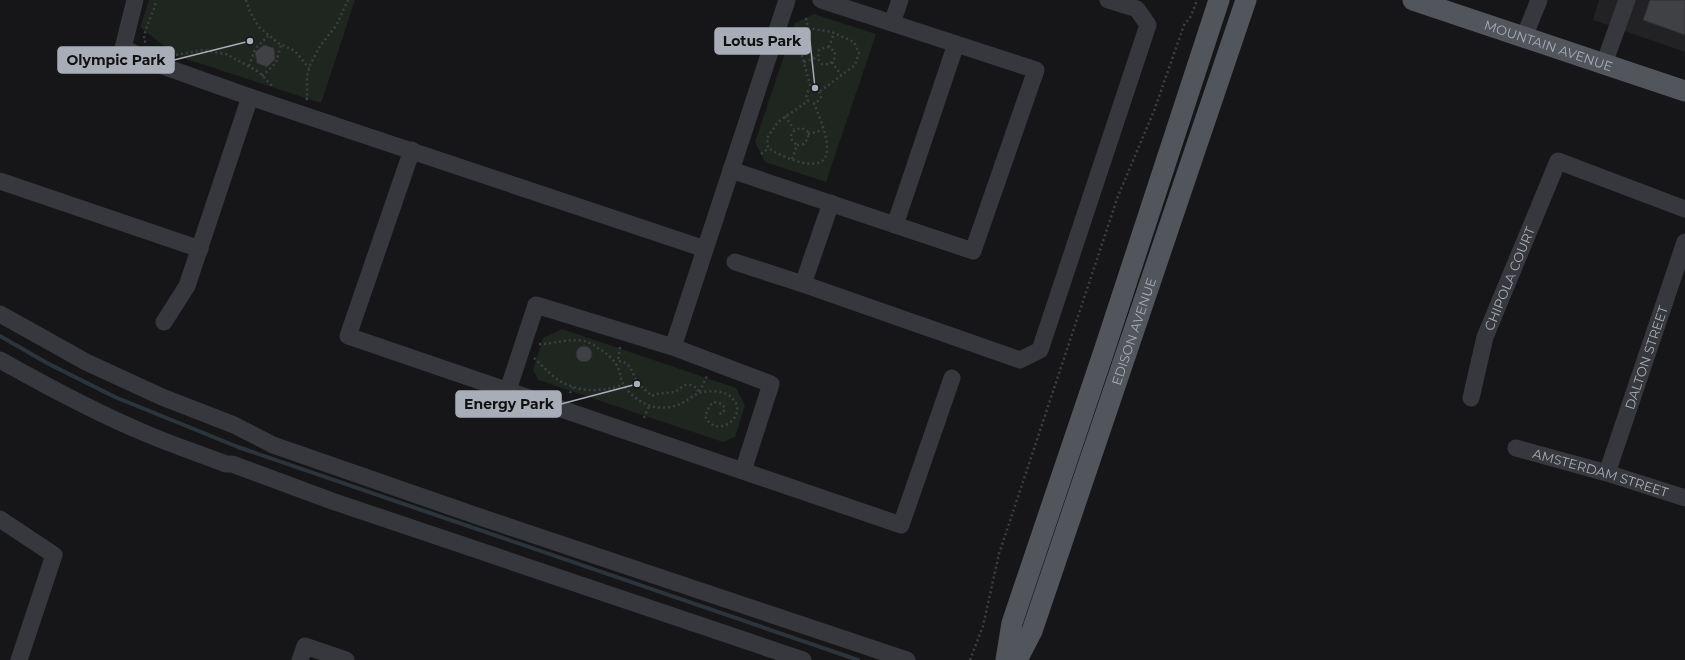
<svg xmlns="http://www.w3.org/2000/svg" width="1685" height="660" viewBox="0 0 1685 660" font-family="Montserrat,sans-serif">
<rect width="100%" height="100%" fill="#161618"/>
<path fill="#222225" d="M1599,0H1685V52L1593,20Z"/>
<path fill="#1e261f" d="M149,0H355L321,103L177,56L140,27Z
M814,14L876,34L826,182L765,162L755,142L795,23Z
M562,329L736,388L745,405L735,437L723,442L538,380L533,370L543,338Z"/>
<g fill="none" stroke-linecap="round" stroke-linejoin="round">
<path stroke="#2c353c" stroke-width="4" d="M0,336L47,363L115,397L238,447L858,660"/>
</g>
<path fill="#404145" stroke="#303034" d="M1650,0H1685V35L1643,20Z
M264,45L274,48L275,59L267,67L257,63L255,52Z
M576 354a8 8 0 1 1 16 0a8 8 0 1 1-16 0Z"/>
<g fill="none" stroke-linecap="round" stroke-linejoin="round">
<path stroke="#3d3f44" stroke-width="2.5" stroke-dasharray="2 3" stroke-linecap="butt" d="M246,0L250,12L259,27L278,43L295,51L309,68
M806,18L808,28L832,32L854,42L859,53L855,65L819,92L814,89L808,91L806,98L808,101L778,122L767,138L768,148C780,156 828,179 827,148C827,133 819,117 814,103L818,101L821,97L819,92
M808,28L801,37L799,44L811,89
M146,42L144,41C144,26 154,15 156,0
M829,47H826L819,50L818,59L822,64H830L834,59L835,52L829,47L834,33
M176,55L203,50L226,54L259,72L273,87
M804,62L818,57
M832,62L841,75
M249,66L255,49L268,36
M262,76L276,63L281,45
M306,98L307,99V76L310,65L320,46L336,26L348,0
M785,116L794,129
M808,134L823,130
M761,154L769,148
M792,159L797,145L804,144L808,138V132L802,128C790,130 787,138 797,145
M539,344C555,344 568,338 584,341C589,342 594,345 598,348C605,352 611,357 616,364C620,370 620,377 623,384C628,393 638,401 648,405C657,409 672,408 680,404C687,401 692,396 699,393C709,390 726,390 733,399C749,417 715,440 705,416L710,405L714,402L722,404L725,408L723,413L718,414
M620,347L618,361C633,362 631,375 640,385C644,389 648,392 652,396L655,394L675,392L685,385H691L697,388L699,393L707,376
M534,358C542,365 551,376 560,381C582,393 600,392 623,385
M570,393L573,387
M644,418L649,406
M970,660L983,626L999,554L1118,196L1154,111L1184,25L1191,16L1197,0"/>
<g stroke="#37383d" stroke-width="17">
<path d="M135,0L123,48L154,63L250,97L705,249"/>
<path d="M892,23L900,0"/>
<path d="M1524,37L1539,0"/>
<path d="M1604,64L1627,0"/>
<path d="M412,150L348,336L901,525L952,378"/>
<path d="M731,170L973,251L1036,70L821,0"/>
<path d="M0,181L200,249"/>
<path d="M831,203L803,284L1020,360L1040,350L1148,25L1137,9L1108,0"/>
<path d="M895,225L956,44"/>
<path d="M735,262L803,284"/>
<path d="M0,314L86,362L162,397L234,425L273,445L486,519L907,660"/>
<path d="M164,322L187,286L250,97"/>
<path d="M673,347L787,0"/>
<path d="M0,360C48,387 96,413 147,434C173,445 200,454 226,464H232L332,501L803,660"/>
<path d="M508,390L536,305L673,347L771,384L743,471"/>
<path id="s1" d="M1471,398L1485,337L1558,161L1685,209"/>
<path id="s2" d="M1516,448L1607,473L1685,498"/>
<path id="s3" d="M1607,473L1685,242"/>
<path d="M0,519L54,555L19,660"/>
<path d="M300,660L305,646L346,660"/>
</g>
<g stroke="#53555c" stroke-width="21">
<path id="s4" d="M1413,0L1685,91"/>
<path d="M1006,660L1012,623L1104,351L1219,0"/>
<path id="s5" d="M1017,660L1032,631L1246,0"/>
</g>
</g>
<g text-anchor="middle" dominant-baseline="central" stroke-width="3" stroke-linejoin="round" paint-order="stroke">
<g font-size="13" fill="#a8adb8" stroke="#111113">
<text stroke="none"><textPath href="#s4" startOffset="143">MOUNTAIN AVENUE</textPath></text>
<text stroke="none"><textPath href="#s1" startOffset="126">CHIPOLA COURT</textPath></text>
<text stroke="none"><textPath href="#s5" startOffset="349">EDISON AVENUE</textPath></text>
<text stroke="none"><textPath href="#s3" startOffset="122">DALTON STREET</textPath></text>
<text stroke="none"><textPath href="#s2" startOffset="88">AMSTERDAM STREET</textPath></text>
</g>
</g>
<path fill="none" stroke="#a8adb8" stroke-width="1.5" d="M815 88L810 41M250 41L174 60M637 384L561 404"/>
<g fill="#a8adb8" stroke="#111113" stroke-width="1.5">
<circle cx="815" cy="88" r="4"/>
<circle cx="250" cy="41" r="4"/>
<circle cx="637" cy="384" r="4"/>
</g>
<g fill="#a8adb8" stroke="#a8adb8" stroke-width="1.5">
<rect x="715" y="28" width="95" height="26" rx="4"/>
<rect x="58" y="47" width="116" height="26" rx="4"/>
<rect x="456" y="391" width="105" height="26" rx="4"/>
</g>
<g font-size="14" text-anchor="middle" font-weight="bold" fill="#111">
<text x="762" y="46">Lotus Park</text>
<text x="116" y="65">Olympic Park</text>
<text x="509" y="409">Energy Park</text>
</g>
</svg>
